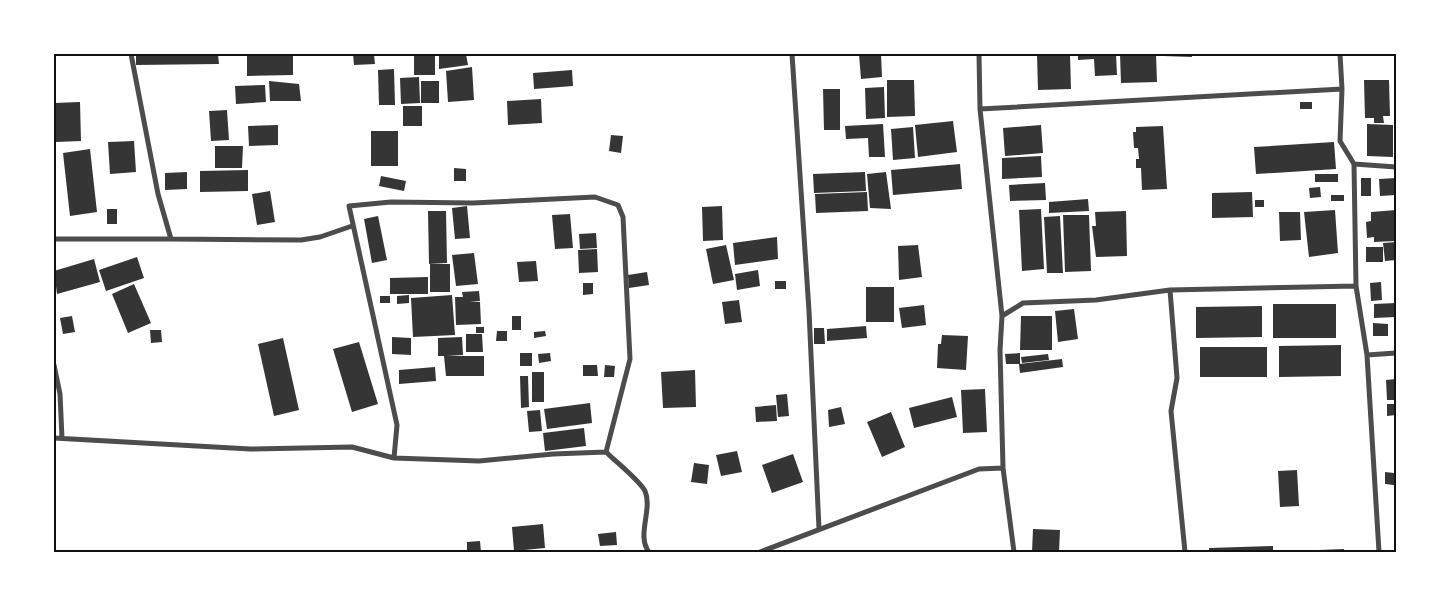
<svg xmlns="http://www.w3.org/2000/svg" width="1450" height="606" viewBox="0 0 1450 606" font-family="'Work Sans',sans-serif">
<rect width="100%" height="100%" fill="#fff"/>
<path fill="#353535" d="M136,54H218L219,64L136,65Z
M247,54H293V75L247,76Z
M353,54H374L375,64L354,65Z
M414,54H435V75H414Z
M439,54H466L468,65L439,69Z
M859,54H881L882,77L861,79Z
M1037,54H1070L1071,89L1038,90Z
M1078,54H1116L1117,75L1095,76L1094,59L1078,60Z
M1120,54H1156L1157,82L1121,83Z
M1163,54H1192V57L1163,56Z
M472,67L474,100L448,102L446,71Z
M394,69L395,105H379L378,70Z
M572,70L573,86L534,89L533,73Z
M419,77L420,103L401,104L400,78Z
M887,80H914L915,116L887,117Z
M1364,80H1389L1390,116H1383L1384,123H1374V118H1365Z
M269,81L299,84L301,101H270Z
M421,81H439V103H421Z
M265,85L266,102L236,104L235,86Z
M884,87L885,118L866,119L865,88Z
M823,89H840V130H824Z
M541,99L542,123L508,125L507,101Z
M80,102L81,141L56,142L54,103Z
M1300,102H1312V109H1300Z
M403,106H422V126H403Z
M227,110L229,140L211,141L209,111Z
M953,121L957,152L918,157L915,125Z
M883,124L885,157H869L868,138L846,139L845,126Z
M1367,124L1393,125V157L1367,156Z
M278,125V145L249,146L248,126Z
M1041,125L1043,153L1005,156L1003,128Z
M1163,126L1167,189L1142,190L1141,168H1136V159H1139L1138,148H1134L1133,132H1136V127Z
M913,127L915,158L893,160L891,129Z
M371,131H398V166H371Z
M611,135L623,136L621,153L609,151Z
M134,141L136,172L110,174L108,142Z
M1334,142L1336,169L1256,174L1254,147Z
M215,146H243L242,168H215Z
M90,149L97,212L70,216L63,153Z
M1041,156L1042,177L1002,179V158Z
M960,164L962,189L893,195L891,170Z
M454,168L466,169V181H454Z
M248,170V191L200,192V171Z
M187,172V189L165,190V173Z
M865,172L866,191L814,193L813,174Z
M886,172L891,209L870,208L867,174Z
M1315,174H1338V182H1315Z
M381,176L406,181L404,191L379,186Z
M1361,178H1371V196H1361Z
M1396,178V195L1380,196L1379,179Z
M1045,183L1046,200L1010,201L1009,185Z
M1320,187L1321,197L1310,198L1309,188Z
M270,191L275,222L257,225L252,194Z
M867,192L868,211L816,213L815,194Z
M1252,192L1253,217L1212,218V193Z
M1331,195H1344V201H1331Z
M1088,199L1089,211L1049,213V202Z
M1255,200H1264V207H1255Z
M467,206L470,238L455,239L452,208Z
M722,206L723,240L703,241L702,207Z
M107,209H117V224H107Z
M1041,209L1044,269L1022,271L1019,210Z
M1335,210L1338,253L1309,257L1304,212Z
M1396,210V241L1374,242V237L1367,238L1366,222L1371,221V212Z
M428,211H446L447,263L429,264Z
M1126,211L1127,256L1096,257L1092,226H1096L1095,212Z
M1279,212H1300L1301,240L1280,241Z
M570,214L573,248L555,249L552,215Z
M1063,215H1089L1091,271L1065,272Z
M378,216L387,260L372,263L364,219Z
M1060,216L1063,273H1047L1044,217Z
M596,233L597,248L580,249L579,234Z
M777,237L778,259L735,265L733,243Z
M1396,242V260L1385,261L1383,243Z
M726,245L734,280L713,284L706,249Z
M918,245L922,277L899,280L898,246Z
M1366,247H1383V262H1366Z
M597,249L598,272L579,273L578,250Z
M474,253L478,284L456,286L452,255Z
M137,257L144,278L106,291L99,270Z
M94,259L100,282L57,294L54,271Z
M536,261L538,281L519,282L517,262Z
M430,264H450V292H430Z
M758,270L760,286L737,290L735,274Z
M647,272L649,285L629,288L628,275Z
M428,277V294H390V278Z
M775,281H786V289H775Z
M1381,282L1382,300L1371,301L1370,283Z
M583,283H593V294L583,295Z
M134,284L151,323L128,333L112,294Z
M866,287H894V322H866Z
M479,291L480,301H470L480,302L481,324L456,325L455,297H463L462,292Z
M409,295V303L397,304V296Z
M452,295L455,335L413,337L411,298Z
M380,296H390V303H380Z
M739,300L742,322L725,324L722,302Z
M1396,303V317L1374,318V304Z
M1273,304H1336V338H1273Z
M924,305L926,325L902,328L899,308Z
M1262,306V337L1196,338V307Z
M1074,309L1078,339L1058,342L1055,311Z
M72,316L75,332L63,334L60,318Z
M512,316H521V330H512Z
M1021,316H1052V350H1020Z
M1373,323L1388,324V336H1373Z
M866,326L867,338L827,341V329Z
M476,327H484V333H476Z
M814,328H824L825,344H814Z
M150,330H161L162,342L151,343Z
M497,331H507V341H496Z
M545,331L546,336L534,338V332Z
M466,334H482L483,352H466Z
M942,335L968,336L966,370L937,368L938,344H941Z
M392,337L411,338V355L392,354Z
M462,337L463,355L447,356H484V376H446L444,356H438V338Z
M283,338L299,410L274,416L258,344Z
M359,342L378,404L352,412L333,349Z
M1341,345V376L1279,377V346Z
M1200,347H1267V377H1200Z
M520,353H532V366H520Z
M550,353L551,361L539,363L538,354Z
M1020,353V364H1006L1005,354Z
M1048,354L1049,360L1022,363L1021,357Z
M1062,359L1063,367L1020,373L1019,364Z
M583,365H597L598,376H583Z
M605,365L615,366L614,377H604Z
M435,367L436,381L399,384V370Z
M695,370L696,407L663,408L661,372Z
M532,372H544V402H532Z
M520,376H528L529,407L521,408Z
M1396,379V400H1387L1386,380Z
M985,389L987,432L963,433L961,390Z
M787,394L789,416L778,417L776,395Z
M952,397L957,417L914,428L909,408Z
M590,403L592,423L547,429L544,409Z
M1387,404H1396V415L1387,416Z
M776,405L777,421L756,422L755,407Z
M841,407L845,424L829,427L828,410Z
M540,410L542,431L529,432L527,411Z
M891,412L905,447L882,457L867,422Z
M584,428L586,446L545,451L543,433Z
M737,451L742,472L721,476L716,455Z
M793,454L803,482L772,493L762,465Z
M694,463L709,465L707,484L691,482Z
M1297,470L1299,506L1280,507L1278,471Z
M1385,472L1394,473V485L1385,484Z
M543,524L545,548L514,551L512,527Z
M1033,529L1060,530L1059,552H1032Z
M616,532L617,545L600,546L598,534Z
M480,541L481,552H467V542Z
M1273,546V552H1209V548Z
M1344,549V552H1293V551Z"/>
<g fill="none" stroke-linecap="round" stroke-linejoin="round">
<path stroke="#4c4c4c" stroke-width="5" d="M131,54L158,194L171,239L301,240L320,237L352,226
M792,54L809,311L819,529
M979,54L980,109L1002,316
M1340,54L1342,89L1340,141L1354,164L1356,286L1367,355L1379,552
M980,109L1342,89
M1354,164L1396,167
M54,239H171
M1170,290L1177,378L1171,411L1185,552
M1367,355L1396,353
M54,365L60,394L62,438
M54,438L250,449L352,447L394,458L479,461L553,454L606,452C616,462 639,480 645,491C653,509 636,536 649,552
M394,458L397,425L349,206L391,202L473,203L595,197L618,205L623,217L630,359L606,452
M1003,468L1000,350L1002,316L1023,303L1096,300L1170,290L1356,286
M760,552L979,469L1003,468L1014,552"/>
</g>
<rect width="1450" height="606" fill="none" stroke="#ffffff" stroke-width="110"/>
<rect x="55" y="55" width="1340" height="496" fill="none" stroke="#111" stroke-width="2"/>
</svg>
